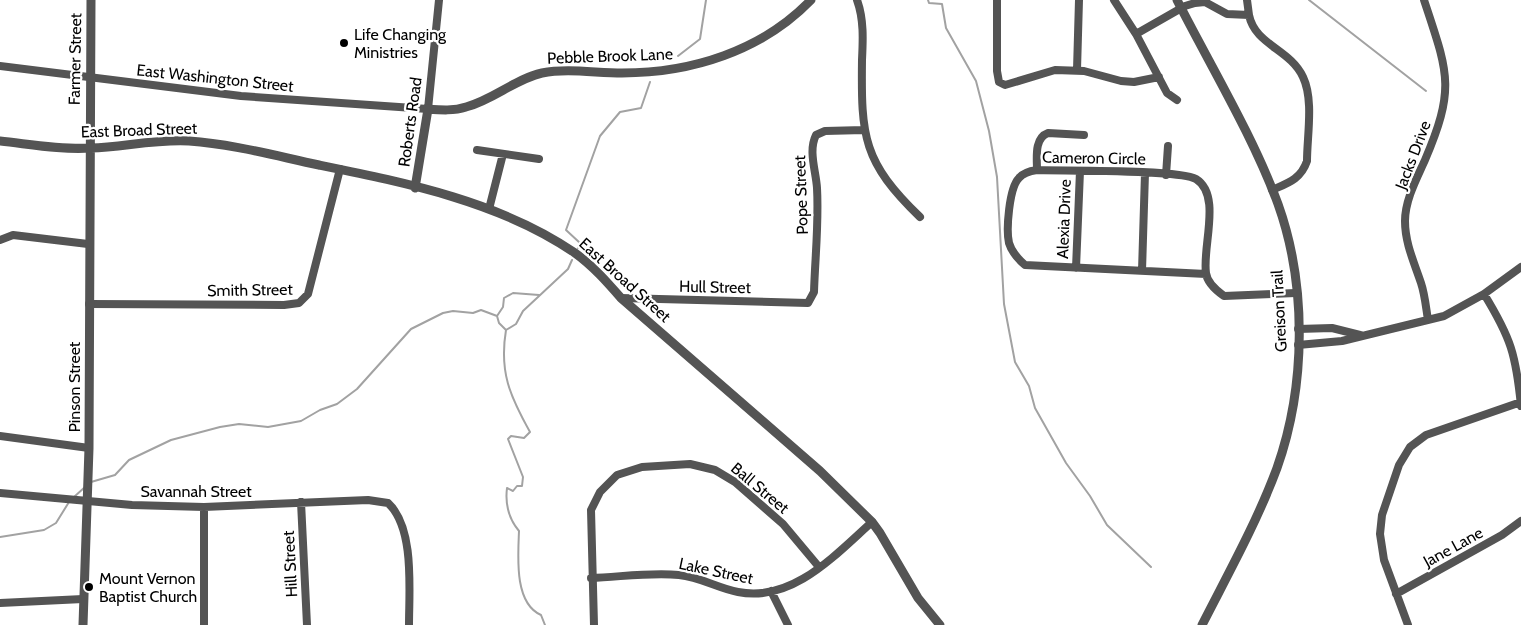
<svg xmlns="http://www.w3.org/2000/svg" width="1521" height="625" viewBox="0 0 1521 625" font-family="Cabin,sans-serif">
<rect width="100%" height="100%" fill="#fff"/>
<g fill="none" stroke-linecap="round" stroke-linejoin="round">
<path stroke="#a2a2a2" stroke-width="2" d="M928,0L929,3L942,4L946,28L976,81L989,131L997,177L1004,304L1015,362L1029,386L1035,408L1066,463L1090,496L1107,525L1151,567
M1309,0L1426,91
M678,56L700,39L706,0
M578,248L580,243L566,230L600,136L620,112L641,108L650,82
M497,316L499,323L506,330
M91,482L115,475L129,460L171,440L220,427L239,424L268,427L301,421L320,410L337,404L357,389L411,329L443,313L453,311L473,313L481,310L497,316L503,307L504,298L513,293L539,295
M74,497L85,487
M0,537L44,530L56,523L69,502
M545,625L541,615C514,603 518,557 519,531C509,519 505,504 507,488L513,491L517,486H522L523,477L508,439L511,436L524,438L530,432C510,396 499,372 506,330L516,324L523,311L568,269L572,260"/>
<path stroke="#545454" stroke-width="8" d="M857,0C864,19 863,40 862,60C861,137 863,162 920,217
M997,0V71L999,82L1005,85L1055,70L1084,71L1121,81L1134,82L1159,77
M1114,0L1136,34L1167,93L1177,100
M1424,0C1448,73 1456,87 1425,160C1417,178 1405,200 1405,221C1405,243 1414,262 1421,283C1425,295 1426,308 1428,320
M1249,15C1255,45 1290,49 1303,77C1314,100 1307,136 1307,161C1301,179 1288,183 1272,190
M1136,34L1185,6L1195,3L1205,2L1227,14L1249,15L1247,0
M0,66L241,96L428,109L439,0
M1077,70L1079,0
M477,150L539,159
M1037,170C1037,158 1034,138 1048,133L1084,135
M1166,175L1168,146
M489,209L503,154
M0,240L13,235L88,244
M1076,268L1080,171
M1142,271L1145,173
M1206,274L1025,265C1018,259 1012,253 1009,243C1006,230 1009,188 1019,178C1023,173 1030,171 1037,170C1063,171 1179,169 1196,179C1222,195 1202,247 1206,273C1207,283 1217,291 1224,296L1296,293
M1484,294C1511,338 1516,355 1521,406
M621,298L808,303L814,292C815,258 819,223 817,188C816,171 808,151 816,135L825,131L864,130
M89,304L284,305L299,303L308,294L340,169
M1298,329L1332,328L1360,335
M1298,345L1342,341L1444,316L1484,294L1521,267
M0,436L89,448
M0,493L132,505L204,507L368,500L388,503C415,528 409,590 409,625
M301,502L307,625
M204,507V625
M591,578C620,577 651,572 679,575C700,577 718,588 738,592C792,603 835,555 872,522
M771,591L788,625
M1396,594L1502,535L1521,521
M0,603L83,599
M594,625L591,510L600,492L617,475L642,467L690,464L715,470L735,482L783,524L819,567
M1408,625L1384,560L1380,534L1382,515L1399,465L1410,447L1426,435L1521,402"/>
<path stroke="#545454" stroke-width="9" d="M1177,0C1210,65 1253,136 1278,204C1307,285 1306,386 1277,468C1257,522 1228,574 1202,625
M0,141C29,144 61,150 91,148C123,147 156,139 189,141C233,144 276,156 319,165C407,183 501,202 575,253C593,266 607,282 621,298L820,471L872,522L880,533L918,598L940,625
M415,188L428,109C441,110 454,111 466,107C493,100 515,79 542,73C567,68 596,73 622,73C691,73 762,51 811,0
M83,625L89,448L91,0"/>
</g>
<g fill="#000" stroke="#fff" stroke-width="2">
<circle cx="344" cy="43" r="5"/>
<circle cx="89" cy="587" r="5"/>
</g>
<g text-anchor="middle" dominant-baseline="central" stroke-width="4.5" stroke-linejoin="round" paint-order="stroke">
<g font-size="16" fill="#000" stroke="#fff" text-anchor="start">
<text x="354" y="34">Life Changing<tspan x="354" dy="18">Ministries</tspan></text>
<text x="99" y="578">Mount Vernon<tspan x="99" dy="18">Baptist Church</tspan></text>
</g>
<g font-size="16" fill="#000" stroke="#fff">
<text transform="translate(610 56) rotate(-2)">Pebble Brook Lane</text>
<text transform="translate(75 59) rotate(-89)">Farmer Street</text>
<text transform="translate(215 78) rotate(6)">East Washington Street</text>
<text transform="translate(410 122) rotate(-82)">Roberts Road</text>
<text transform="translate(139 130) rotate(-2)">East Broad Street</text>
<text transform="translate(1413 155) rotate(-69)">Jacks Drive</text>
<text transform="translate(1094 158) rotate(1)">Cameron Circle</text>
<text transform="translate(801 195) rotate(-92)">Pope Street</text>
<text transform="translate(1064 219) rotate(-88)">Alexia Drive</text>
<text transform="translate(625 280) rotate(42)">East Broad Street</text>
<text transform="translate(715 287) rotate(1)">Hull Street</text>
<text transform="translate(250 290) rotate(-1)">Smith Street</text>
<text transform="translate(1279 311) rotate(-93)">Greison Trail</text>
<text transform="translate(74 387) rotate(-90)">Pinson Street</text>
<text transform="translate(760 488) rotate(40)">Ball Street</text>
<text x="196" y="491">Savannah Street</text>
<text transform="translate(1453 547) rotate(-29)">Jane Lane</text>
<text transform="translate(290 564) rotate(-93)">Hill Street</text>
<text transform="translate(716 571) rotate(12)">Lake Street</text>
</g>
</g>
</svg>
